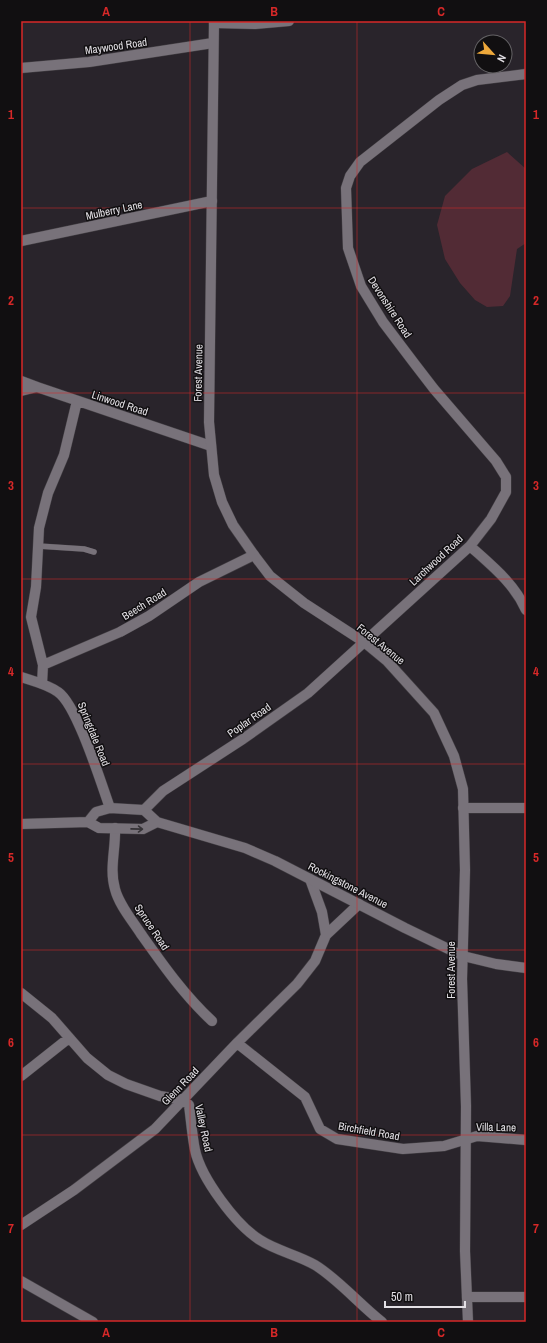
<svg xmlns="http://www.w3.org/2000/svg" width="547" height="1343" viewBox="0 0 547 1343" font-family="'Archivo Narrow',sans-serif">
<rect width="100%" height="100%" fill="#29242b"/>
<path fill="#522b35" d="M507,152L526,169V243L517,249L510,296L503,306L487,307L475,300L460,283L445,259L437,225L445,196L472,169Z"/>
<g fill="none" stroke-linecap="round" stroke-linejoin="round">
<g stroke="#444045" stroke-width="6">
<path id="service" d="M38,546L84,549L94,552"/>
</g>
<g stroke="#444045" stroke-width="11">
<path id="minor" d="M214,23L255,24L289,21
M21,68L89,62L213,43
M21,241L212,201
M21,381L37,387
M21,391L37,387L211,446
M470,546C492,566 514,583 526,610
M43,665L120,632L149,616L199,582L254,555
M21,677C33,681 47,684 58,692C77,705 101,783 110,808
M42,684L43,665L31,617L36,587L39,528L48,493L64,455L77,401
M463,808H526
M144,810L163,791L243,739L308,693L470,546L491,519L506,492V477L496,461L434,389L414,363L383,322L361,286L348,248L346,188L350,176L360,162L439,100L462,85L477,80L526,74
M115,828C116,848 109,869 115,889C119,905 132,920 141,934C163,965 184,995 212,1021
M326,935L359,904
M463,956L496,964L526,968
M21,993L52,1018L87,1058L108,1075L126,1084L160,1096L184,1100L189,1105C191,1120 192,1135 195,1150C201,1178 236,1225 260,1240C277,1251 298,1255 315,1265C338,1279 360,1305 382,1322
M237,1043L305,1097L320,1129L337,1139L403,1149L444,1146L477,1136L526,1140
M21,1076L69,1038
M21,1225L74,1190L155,1129L237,1043L297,984L315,961L326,935L322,912L310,879
M467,1297H526"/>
</g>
<g stroke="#444045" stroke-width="11">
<path id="tertiary" d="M214,21L209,422L214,475L222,502L233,525L254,555L270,576L304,603L364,642L387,661L434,713L454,756L463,789L465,870L462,979L466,1106L465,1251L468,1322
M88,822L96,812L110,808L144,810L157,822L245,848L275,861L405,928L463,956
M21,824L88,822L99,828L143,829L157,822
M21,1281L93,1322"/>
</g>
<use href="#service" stroke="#78727a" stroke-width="5.5"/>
<use href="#minor" stroke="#78727a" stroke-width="10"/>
<use href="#tertiary" stroke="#78727a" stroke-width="10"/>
</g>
<defs><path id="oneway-shaft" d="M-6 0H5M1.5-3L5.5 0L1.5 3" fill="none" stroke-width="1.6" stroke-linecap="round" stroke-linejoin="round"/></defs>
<use stroke="#353236" href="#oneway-shaft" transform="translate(137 829) rotate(1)"/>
<path fill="none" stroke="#d62828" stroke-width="1" stroke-opacity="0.55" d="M190,21V1322M357,21V1322M21,208H526M21,393H526M21,579H526M21,764H526M21,950H526M21,1135H526"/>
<g text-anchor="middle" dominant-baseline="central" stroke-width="3" stroke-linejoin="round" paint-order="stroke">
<g font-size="11" fill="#e3e0e5" stroke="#110f11">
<text transform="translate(116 46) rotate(-8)">Maywood Road</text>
<text transform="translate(114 210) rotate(-12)">Mulberry Lane</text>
<text transform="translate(390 307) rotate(57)">Devonshire Road</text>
<text transform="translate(198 373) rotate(-89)">Forest Avenue</text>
<text transform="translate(120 403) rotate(18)">Linwood Road</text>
<text transform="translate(436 560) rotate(-43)">Larchwood Road</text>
<text transform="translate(144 604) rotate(-32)">Beech Road</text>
<text transform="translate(381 644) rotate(39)">Forest Avenue</text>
<text transform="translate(249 720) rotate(-35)">Poplar Road</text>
<text transform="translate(94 734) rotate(68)">Springdale Road</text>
<text transform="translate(348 885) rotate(27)">Rockingstone Avenue</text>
<text transform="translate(152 927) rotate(56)">Spruce Road</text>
<text transform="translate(451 970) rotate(-90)">Forest Avenue</text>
<text transform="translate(180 1086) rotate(-46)">Glenn Road</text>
<text transform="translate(496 1127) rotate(1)">Villa Lane</text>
<text transform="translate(204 1128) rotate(78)">Valley Road</text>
<text transform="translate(369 1131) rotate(10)">Birchfield Road</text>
</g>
</g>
<rect width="547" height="1343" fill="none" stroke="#110f11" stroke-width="44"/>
<g transform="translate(493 54) rotate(117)"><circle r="19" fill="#110f11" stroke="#656366"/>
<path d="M0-3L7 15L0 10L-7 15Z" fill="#eda83b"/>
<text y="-6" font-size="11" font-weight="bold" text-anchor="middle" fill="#e3e0e5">N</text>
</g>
<path d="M385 1301v6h80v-6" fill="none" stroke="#e3e0e5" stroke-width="2"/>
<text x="391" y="1301" font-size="12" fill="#e3e0e5" stroke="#110f11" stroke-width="3" paint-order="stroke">50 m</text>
<rect x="22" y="22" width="503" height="1299" fill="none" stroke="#d62828" stroke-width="1.5"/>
<g font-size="13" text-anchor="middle" font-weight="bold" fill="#d62828">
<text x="106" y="16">A</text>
<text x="274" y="16">B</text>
<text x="441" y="16">C</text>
<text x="11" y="119">1</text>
<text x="536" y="119">1</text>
<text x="11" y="305">2</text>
<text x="536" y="305">2</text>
<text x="11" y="490">3</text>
<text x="536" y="490">3</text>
<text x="11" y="676">4</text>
<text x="536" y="676">4</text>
<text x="11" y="862">5</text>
<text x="536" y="862">5</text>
<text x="11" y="1047">6</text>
<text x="536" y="1047">6</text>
<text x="11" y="1233">7</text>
<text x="536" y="1233">7</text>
<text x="106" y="1337">A</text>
<text x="274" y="1337">B</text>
<text x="441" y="1337">C</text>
</g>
</svg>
